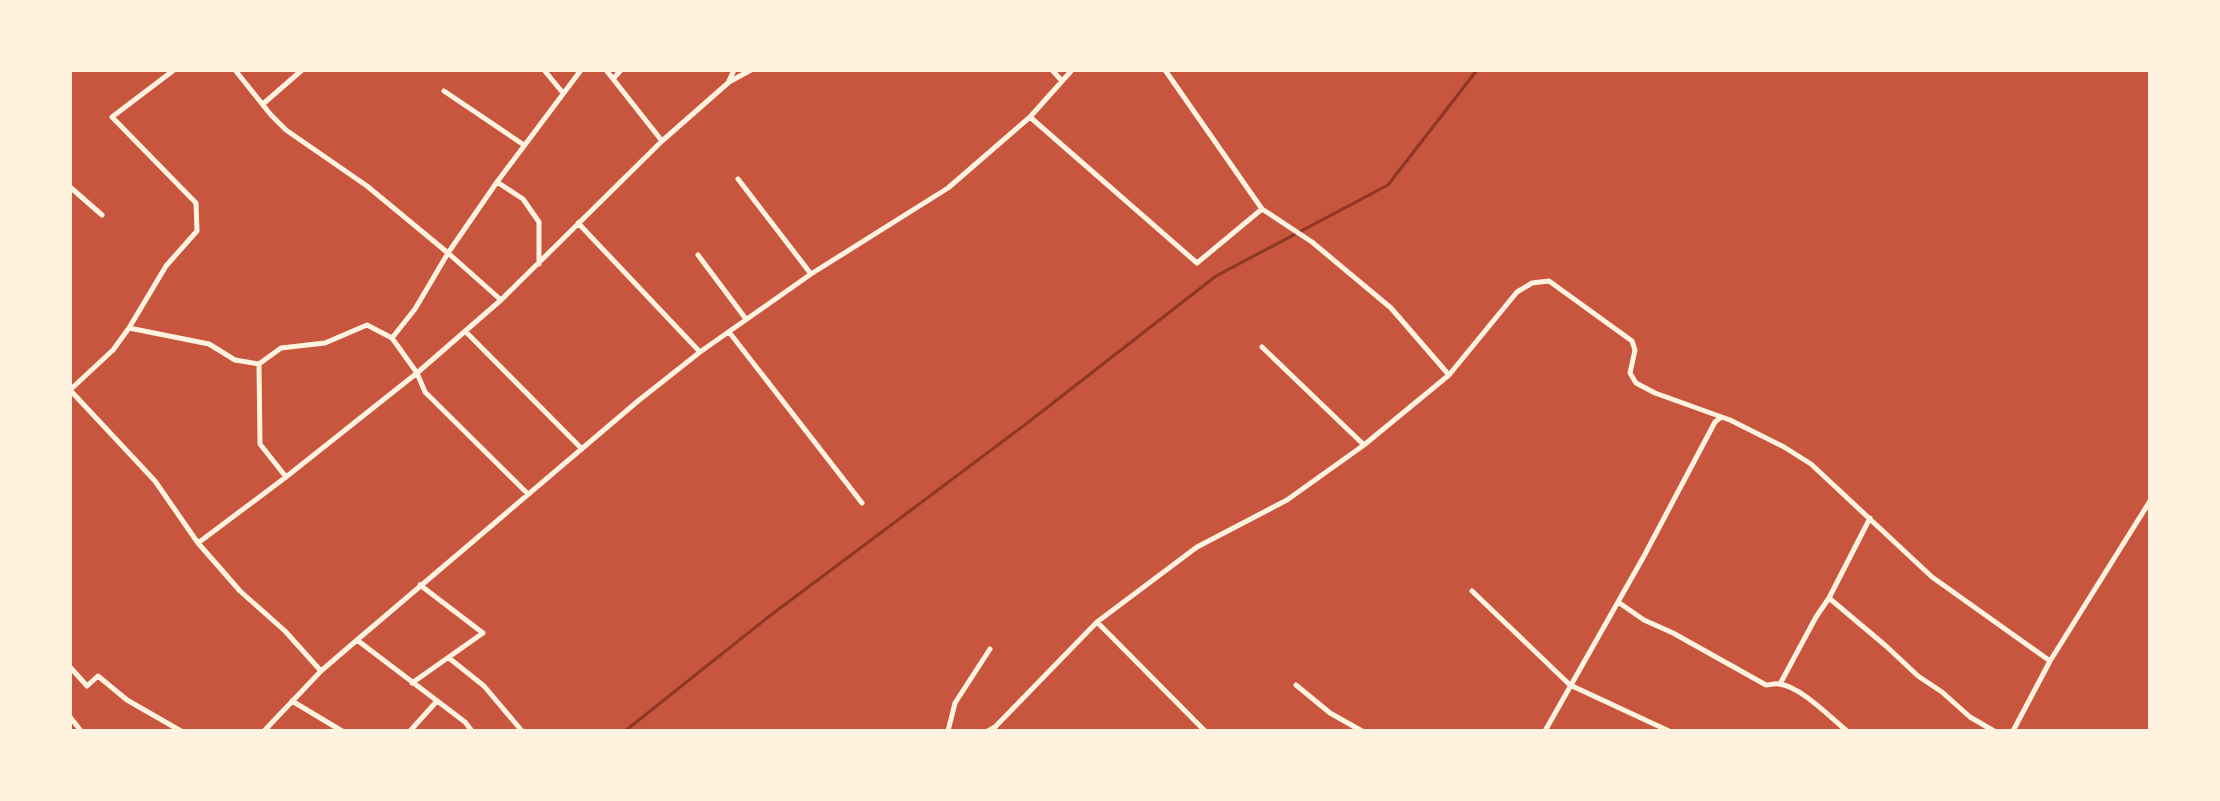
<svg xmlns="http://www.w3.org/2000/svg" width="2220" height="801" viewBox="0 0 2220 801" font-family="'Open Sans',sans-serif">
<rect width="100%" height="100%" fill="#c8553d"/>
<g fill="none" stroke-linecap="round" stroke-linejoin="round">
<path stroke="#8f3625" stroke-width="3" d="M625,731L767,618L1026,424L1216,276L1388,185L1477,70"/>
<path stroke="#fff3e0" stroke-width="5" d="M235,70L271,115L286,130L367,186L448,253L501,300
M544,70L563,93
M606,70L662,141
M1052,70L1062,81
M1165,70L1262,209
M613,79L621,70
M729,82L751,70
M444,91L524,145
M263,104L302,70
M1030,117L1197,263L1262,209L1312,242L1391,308L1449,375
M738,179L811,274
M497,182L523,199L539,222V264
M70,187L102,215
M578,223L700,352
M698,255L746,319
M129,328L166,266L197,231L196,203L112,117L174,70
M465,331L582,449
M729,332L862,503
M1262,347L1364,445
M259,364L281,348L325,343L367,325L392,338
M70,390L155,481L198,543L240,591L285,631L321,671
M70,390L113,350L129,328L209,344L235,360L259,364L260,444L286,477
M528,494L425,392L417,373L392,338L415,309L448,253L497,182L581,70
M198,543L286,477L417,373L501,300L662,141L728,83L734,70
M1472,591L1570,685L1669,731
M1829,598L1886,646L1918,676L1942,692L1970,717L1994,731
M1618,602L1644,620L1673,633L1766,685C1770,685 1775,683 1779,684C1800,686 1830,717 1847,731
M1097,622L1205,731
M357,640L465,722L472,731
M449,658L484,686L522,731
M70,667L87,686L98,676L127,700L181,731
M412,683L483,633L420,585
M1780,684L1816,617L1829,598L1870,518
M1296,685L1330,713L1362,731
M292,701L342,731
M70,717L81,731
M264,731L321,671L357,640L638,401L700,352L811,274L948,188L1030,117L1072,70
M410,731L437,701
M948,731L955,703L990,649
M988,731L995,727L1097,622L1197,547L1287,500L1364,445L1449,375L1517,292L1532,283L1549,281L1632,341L1635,350L1630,373L1636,383L1655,393L1730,420L1784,447L1811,464L1932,577L2050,661
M1545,731L1644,556L1715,422L1720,418
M2013,731L2050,661L2150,501"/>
</g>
<rect width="2220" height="801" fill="none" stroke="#fff3e0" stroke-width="144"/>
</svg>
